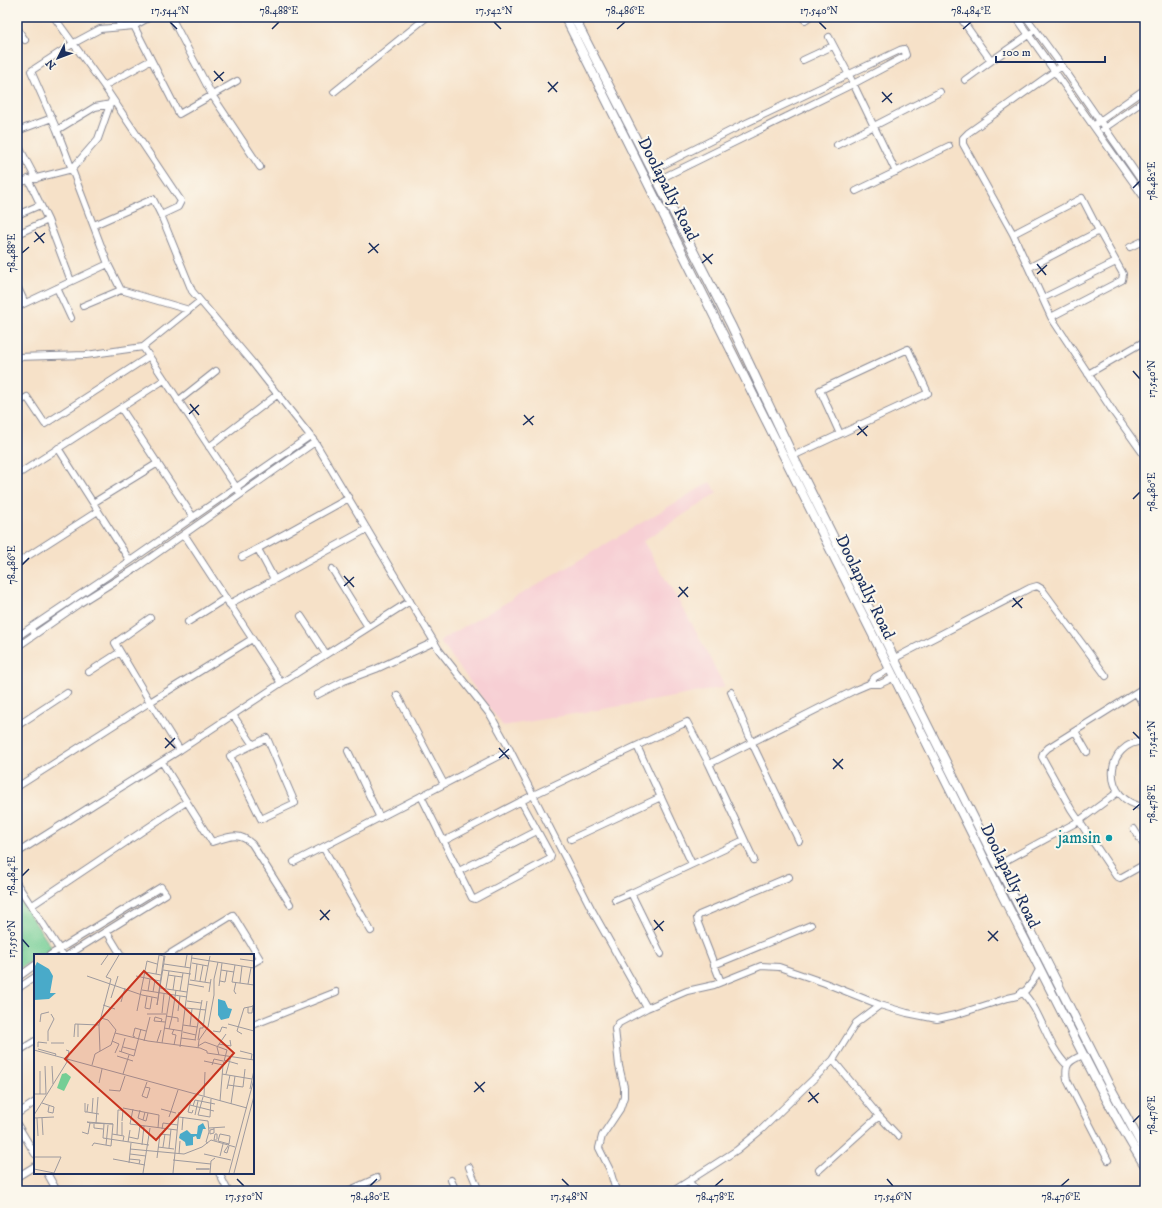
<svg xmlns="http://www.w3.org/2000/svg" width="1162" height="1208" viewBox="0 0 1162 1208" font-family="'IM FELL DW Pica',serif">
<rect width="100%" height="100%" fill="#fbf7ec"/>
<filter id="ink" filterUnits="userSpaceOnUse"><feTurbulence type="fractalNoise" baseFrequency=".025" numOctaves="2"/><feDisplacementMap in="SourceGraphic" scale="8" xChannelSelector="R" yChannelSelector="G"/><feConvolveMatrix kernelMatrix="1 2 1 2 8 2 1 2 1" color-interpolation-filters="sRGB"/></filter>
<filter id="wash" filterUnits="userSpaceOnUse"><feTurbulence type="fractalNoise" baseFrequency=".012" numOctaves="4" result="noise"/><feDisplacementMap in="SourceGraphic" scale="16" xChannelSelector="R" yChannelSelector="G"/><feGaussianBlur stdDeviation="0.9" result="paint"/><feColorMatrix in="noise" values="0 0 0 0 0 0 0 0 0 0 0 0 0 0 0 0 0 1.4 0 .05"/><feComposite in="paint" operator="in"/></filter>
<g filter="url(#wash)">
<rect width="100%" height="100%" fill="#f6e1c8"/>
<path fill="#f7cfd4" d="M710,482L717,493L643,541L692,624L725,687L668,698L503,726L448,652L439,641L554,575Z"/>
<path fill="#74ce95" stroke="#487e7a" d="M17,896L52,948L41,955H35V959L17,970Z"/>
</g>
<g filter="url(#ink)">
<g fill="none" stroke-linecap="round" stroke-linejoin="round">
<g stroke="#888893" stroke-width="8">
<path id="street" d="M54,17L104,86L181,201L178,207L161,215L192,291L252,362L315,442L439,650L491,716L510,750L592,910L647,1008
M116,17L121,27
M150,17L134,26L100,29L74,43L31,71L57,130L108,264L121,290L189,310
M171,17L212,95L260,167
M802,17L805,20L809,17
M960,17L991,61L1031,33
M1016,17L1145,199
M1026,17L1062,66L1145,186
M134,26L179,114L237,81
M17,28L25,40
M829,37L849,75L896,172
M803,60L833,46
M1062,66L968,133L963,138V144L1013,234L1051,317L1114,413L1144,455
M965,80L991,61
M104,86L151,60
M334,92L427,17
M1097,123L1145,89
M1103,129L1145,100
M57,130L95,107L111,104
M17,131L52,118
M17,143L36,179
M837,145L940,92
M653,170L740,126L900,50L904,49L906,55L904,57L853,84L658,180
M28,179L48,220L71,281
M17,183L72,169L98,139L112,99
M856,191L949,146
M17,215L40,205
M94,225L153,199L161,215
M17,234L48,220
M1013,234L1082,198L1099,231L1030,267
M1130,247L1145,240
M17,286L25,303
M57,288L71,318
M1043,298L1116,262
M83,306L121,290
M17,307L108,264
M1051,317L1122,280L1123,274L1099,231
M143,347L238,490
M17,357L86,355L143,347L200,301
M1088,374L1145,341
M178,401L216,371
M17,403L27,397L45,424L148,357
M121,408L193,517
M209,447L278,394
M58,448L130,561
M793,456L928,393L908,349L820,390L840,434
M17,475L164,380
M93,503L158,463
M184,534L281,683
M242,557L259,548
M17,563L98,511
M332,569L368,627
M272,581L367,529
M229,604L272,581L273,577L259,551V548L349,498
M301,616L326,654
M188,622L226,598
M30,628L130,561L310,436
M17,637L30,628L32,630
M17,647L80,603L136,568L315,442
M895,658L1030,588L1037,586L1042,589L1106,676
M89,672L120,652
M869,684L875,677L890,669
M1145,687L1048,748L1043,753L1042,757L1071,809L1116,876L1120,878L1145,864
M731,692L752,743L799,841
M1136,693L1145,707
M317,695L344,681L376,669L434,642
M397,695L444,784
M233,715L253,745
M17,726L67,693
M1075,731L1087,752
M267,738L295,803L261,819L230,756Z
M1145,741C1104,742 1100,801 1145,807
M637,746L692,864
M180,750L150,702L252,639
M348,751L380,818
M162,762L212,842C228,837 239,831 252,844L290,904
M709,764L855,690L869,684H880L895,677
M17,787L150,702L115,643L150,618
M421,796L472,898L475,899L550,859L551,856L521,801
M1134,829L1145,847
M571,839L661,797
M444,841L533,795L687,722L709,764L754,860
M323,847L371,931
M17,853L180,750L281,683L410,601
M294,862L510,750
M998,865L1079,821L1118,792
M459,871L537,831
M17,884L63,955
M631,893L661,954
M615,900L631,893L744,840
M31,906L186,802
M107,932L121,955
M50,955L161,887L166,894L68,955
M168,955L233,915L260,959L253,963
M714,965L811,925
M17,978L35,965
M721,982L698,923L697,918L699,915L789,877
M17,989L35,977
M1022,992C1041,1010 1047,1046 1067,1065
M253,1025L336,992
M17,1052L35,1041
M1083,1055C1069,1061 1064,1064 1067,1080L1108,1160
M833,1060L879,1116L898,1136
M17,1114L35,1102
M17,1124L35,1154
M469,1167L479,1191
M819,1170L879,1116
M47,1173L57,1191
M219,1173L228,1191
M17,1177L35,1166
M451,1180L456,1191
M689,1182L697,1191
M348,1191L377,1178
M616,1191L610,1170L599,1148L602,1136L620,1109L624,1097V1087L619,1066L615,1029L619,1023L647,1008L687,991L714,985L761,966L779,967L825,983L880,1005L907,1013L937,1019L955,1015L1008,998L1017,996L1026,990L1033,981L1040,968
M673,1191L737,1150L761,1130L833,1060L856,1023L880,1005"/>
</g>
<g stroke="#888893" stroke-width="10">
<path id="secondary" d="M565,17L979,848C1000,893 1024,937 1046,981C1078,1044 1108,1107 1145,1166
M574,17L731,325L793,456L976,822L1108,1083L1145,1151"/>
</g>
<use href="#street" stroke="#fff" stroke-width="6"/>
<use href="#secondary" stroke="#fff" stroke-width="8"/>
</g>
</g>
<path fill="none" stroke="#1b2f5e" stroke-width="1.5" d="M170,22L177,29M494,22L501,29M819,22L826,29M272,29L279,22M617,29L625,22M963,29L971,22M214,71L223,81M214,81L224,72M548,82L557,92M548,92L558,82M882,92L892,103M882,102L892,93M1133,188L1140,181M35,232L44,243M34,242L45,233M369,243L378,253M22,253L29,247M368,253L379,244M703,254L712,264M702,263L713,254M1037,264L1046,275M1037,274L1047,265M1133,371L1140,379M190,404L199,415M189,414L199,405M524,415L533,425M523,425L534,416M858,426L867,436M857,435L868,426M1133,499L1140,492M22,565L29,558M344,576L354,587M344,586L354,577M679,587L688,597M678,597L688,587M1013,598L1022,608M1012,607L1023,598M1133,732L1140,739M165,738L175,748M165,748L175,738M499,748L509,759M499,758L509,749M833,759L843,769M833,769L843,759M1133,810L1140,804M22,876L29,869M320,910L329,920M320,920L330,910M654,920L663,931M654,930L664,921M988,931L998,941M22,939L29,947M988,941L998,931M475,1082L484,1092M474,1092L485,1082M809,1092L818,1103M808,1102L819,1093M1133,1122L1140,1115M237,1179L244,1186M562,1179L569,1186M887,1179L893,1186M370,1186L377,1179M715,1186L723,1179M1061,1186L1069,1179"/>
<circle fill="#0f9aa8" stroke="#fbf7ec" stroke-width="1.5" cx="1109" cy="838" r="4"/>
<g text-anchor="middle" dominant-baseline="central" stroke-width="4" stroke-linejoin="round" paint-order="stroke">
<g font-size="17" fill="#1b2f5e" stroke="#fbf7ec">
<text transform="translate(668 189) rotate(63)">Doolapally Road</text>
<text transform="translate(865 587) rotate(64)">Doolapally Road</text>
<text transform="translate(1010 876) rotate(64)">Doolapally Road</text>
</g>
<g font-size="17" fill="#0d838f" stroke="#fbf7ec" text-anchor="end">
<text x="1101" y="838">jamsin</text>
</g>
</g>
<g transform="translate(34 954)">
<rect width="220" height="220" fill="#f6e1c8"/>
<path d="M32,119L37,123L30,137L23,134L28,120Z" fill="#74ce95"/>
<path d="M3,8L15,15L19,22L16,39H22L15,45L0,46V14ZM184,45L191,47L194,54L198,55L195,64L187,66L184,61ZM169,169L172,175H169L166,185H163L162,182L159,183V191L152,192L151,188L145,184L146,180L153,176L157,180H163L164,172Z" fill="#49aac9"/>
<path fill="none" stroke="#9e9a9e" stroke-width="1" d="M158,4L220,14M206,5L220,7M158,9L174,12M130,10L157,14M67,11L74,1M201,11L198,28L220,31M151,13L153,1M129,16L157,20M187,16L200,18M111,18L127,21M122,20L125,1L130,2H131L123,51L130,2M134,21L148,23M53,22L108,41L123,44M102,22L126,27M156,26L176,29M161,26L163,10M166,27L169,11M186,27L191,28L193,17M171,28L176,2M202,28L200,37L202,40M206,29L208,12M154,30L170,33M214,30L217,14M185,32L188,9M126,34L153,38M132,34L135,17M108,36L153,43M139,36L141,22M142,36L138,63L144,64V68M114,37L116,25M146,37L149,19M119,38L121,26M175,38L177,25M113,42L111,54L116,55L118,43M77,44L84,22M153,47L167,49M87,48L91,34M69,51L81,55M214,53V59H218L219,51M152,54L172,56M103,57L113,7L123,10M144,57L146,42M128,59L130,40M113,60H132M132,62L138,63L135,75M6,68L7,60L15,58M127,68L128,65L121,63L120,67L131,68M44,70V83M194,70L220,77M149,71L163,73M156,72L158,55M130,74L148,77M179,77L186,78L188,73L193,74M149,78L162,81M81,79L114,87L166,94L173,97V99L220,106M208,80L203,77L210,54L220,52M40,83L41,70L65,71M101,83L99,82L101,74L112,77M147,84L162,86M161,86L168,46M164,86L166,74H169L173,47M14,87V77L20,65L17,60M78,87L85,90L81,99M110,87L116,63M123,88L127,76M17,89H30M128,89L136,41M185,90L197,92L196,86M140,91L142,81L138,80L140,75M164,92L171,88L193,96L189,111L186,147M4,93V88L13,89M89,93L101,96M146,93L158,1M164,94L165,86L174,73L180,41V25L184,8M4,95L22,100L21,102M0,96L213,154M66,97L65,71L77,25L72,23L85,1M85,97L100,102L107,75M206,97L218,100L217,106M87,98L91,84M185,101L183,93L192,80M83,102L99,107M190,106L204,110M170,107L189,111M58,111L61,100L77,91L82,76L74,66L67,64M178,111L180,105L189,107M18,112L19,130M6,117V140M89,120L95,101M188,120L218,125M192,120L197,102M65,129L68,115M194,131L209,133L211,115M111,133L116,134L113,144L108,142L113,128M193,135L196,121M216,135L220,116M75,136L86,137L91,122M0,140H12L11,112M170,142L171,118M157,146L154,158L158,159L159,156M8,149L20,153L19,159L14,158L15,152M51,149V158H53L54,150M197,150L201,122M156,151L180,157M159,152L161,146L181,150M89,154L125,161L124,174M99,155L96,170L143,176M127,155L142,159M106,156L104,164L109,166M53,158L65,160M111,158L109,166L112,167L114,159M58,159L59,144M0,161L33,108L35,97L32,96M161,161L164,147M164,161L176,163L177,145M164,161L169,143M135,163L144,136M145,163L174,167L175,178L172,188L174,189M0,164L20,163M3,164L4,182M8,164L9,181M62,169L64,143M60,170V174L69,175M70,170L69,184L115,191M175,174L191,173M180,174V179L176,180V176L180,175M128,175L129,169L144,171M148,176L149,163M48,178L54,180L56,169M78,180L90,182L89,187M83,181L84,156H89L88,167M88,181V168M95,183L104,185L106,172M183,186H180L181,180H183V185M94,188L96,176M72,191L74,171M108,191L110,172M194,191L195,190L196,183V182L186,180L184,187L195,190M58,192L60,189L77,192L79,170L53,168L56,169L79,170M194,192L190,198L193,199L195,192M124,193L140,195M129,193L131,180M135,194L137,175M96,195L150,200L168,193L177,186L201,193M96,200L112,202M145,200L146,187M170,200L197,206M186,202L189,190M0,203H27L20,219M123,204L126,180L136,181M79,205L111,211M95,205L106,206L105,210M139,206L177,210M95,209L97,189M0,215L20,219M175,215H162H176M109,219L116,174M139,219L145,158M176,219L177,207L181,204M195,219L220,125M200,219L220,142"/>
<path fill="#c8321e" fill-opacity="0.15" stroke="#c8321e" stroke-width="2" d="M110,17L200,99L122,186L31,105Z"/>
<rect width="220" height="220" fill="none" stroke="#1b2f5e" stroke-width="2"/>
</g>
<rect width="1162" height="1208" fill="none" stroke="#fbf7ec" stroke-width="44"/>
<g transform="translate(58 58) rotate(228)" stroke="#fbf7ec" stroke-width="3" paint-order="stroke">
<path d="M0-3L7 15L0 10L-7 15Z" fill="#1b2f5e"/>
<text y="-6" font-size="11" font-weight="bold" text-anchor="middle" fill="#1b2f5e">N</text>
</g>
<path d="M996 56v6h109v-6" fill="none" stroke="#1b2f5e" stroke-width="2"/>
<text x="1002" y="56" font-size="12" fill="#1b2f5e" stroke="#fbf7ec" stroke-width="3" paint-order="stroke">100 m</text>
<rect x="22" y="22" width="1118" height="1164" fill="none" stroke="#1b2f5e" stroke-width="1.5"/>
<g font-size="10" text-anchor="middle" fill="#1b2f5e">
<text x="170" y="14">17.544°N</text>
<text x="279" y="14">78.488°E</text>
<text x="494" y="14">17.542°N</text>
<text x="625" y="14">78.486°E</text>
<text x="819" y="14">17.540°N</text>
<text x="971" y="14">78.484°E</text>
<text transform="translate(1151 181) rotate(-90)" y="4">78.482°E</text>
<text transform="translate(11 253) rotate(-90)" y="4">78.488°E</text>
<text transform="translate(1151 379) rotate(-90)" y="4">17.540°N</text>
<text transform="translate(1151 492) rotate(-90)" y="4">78.480°E</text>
<text transform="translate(11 565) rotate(-90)" y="4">78.486°E</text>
<text transform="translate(1151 739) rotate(-90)" y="4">17.542°N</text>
<text transform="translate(1151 804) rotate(-90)" y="4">78.478°E</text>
<text transform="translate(11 876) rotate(-90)" y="4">78.484°E</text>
<text transform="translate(11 939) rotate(-90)" y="4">17.550°N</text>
<text transform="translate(1151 1115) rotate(-90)" y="4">78.476°E</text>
<text x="244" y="1200">17.550°N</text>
<text x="370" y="1200">78.480°E</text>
<text x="569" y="1200">17.548°N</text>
<text x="715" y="1200">78.478°E</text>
<text x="893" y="1200">17.546°N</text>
<text x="1061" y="1200">78.476°E</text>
</g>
</svg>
